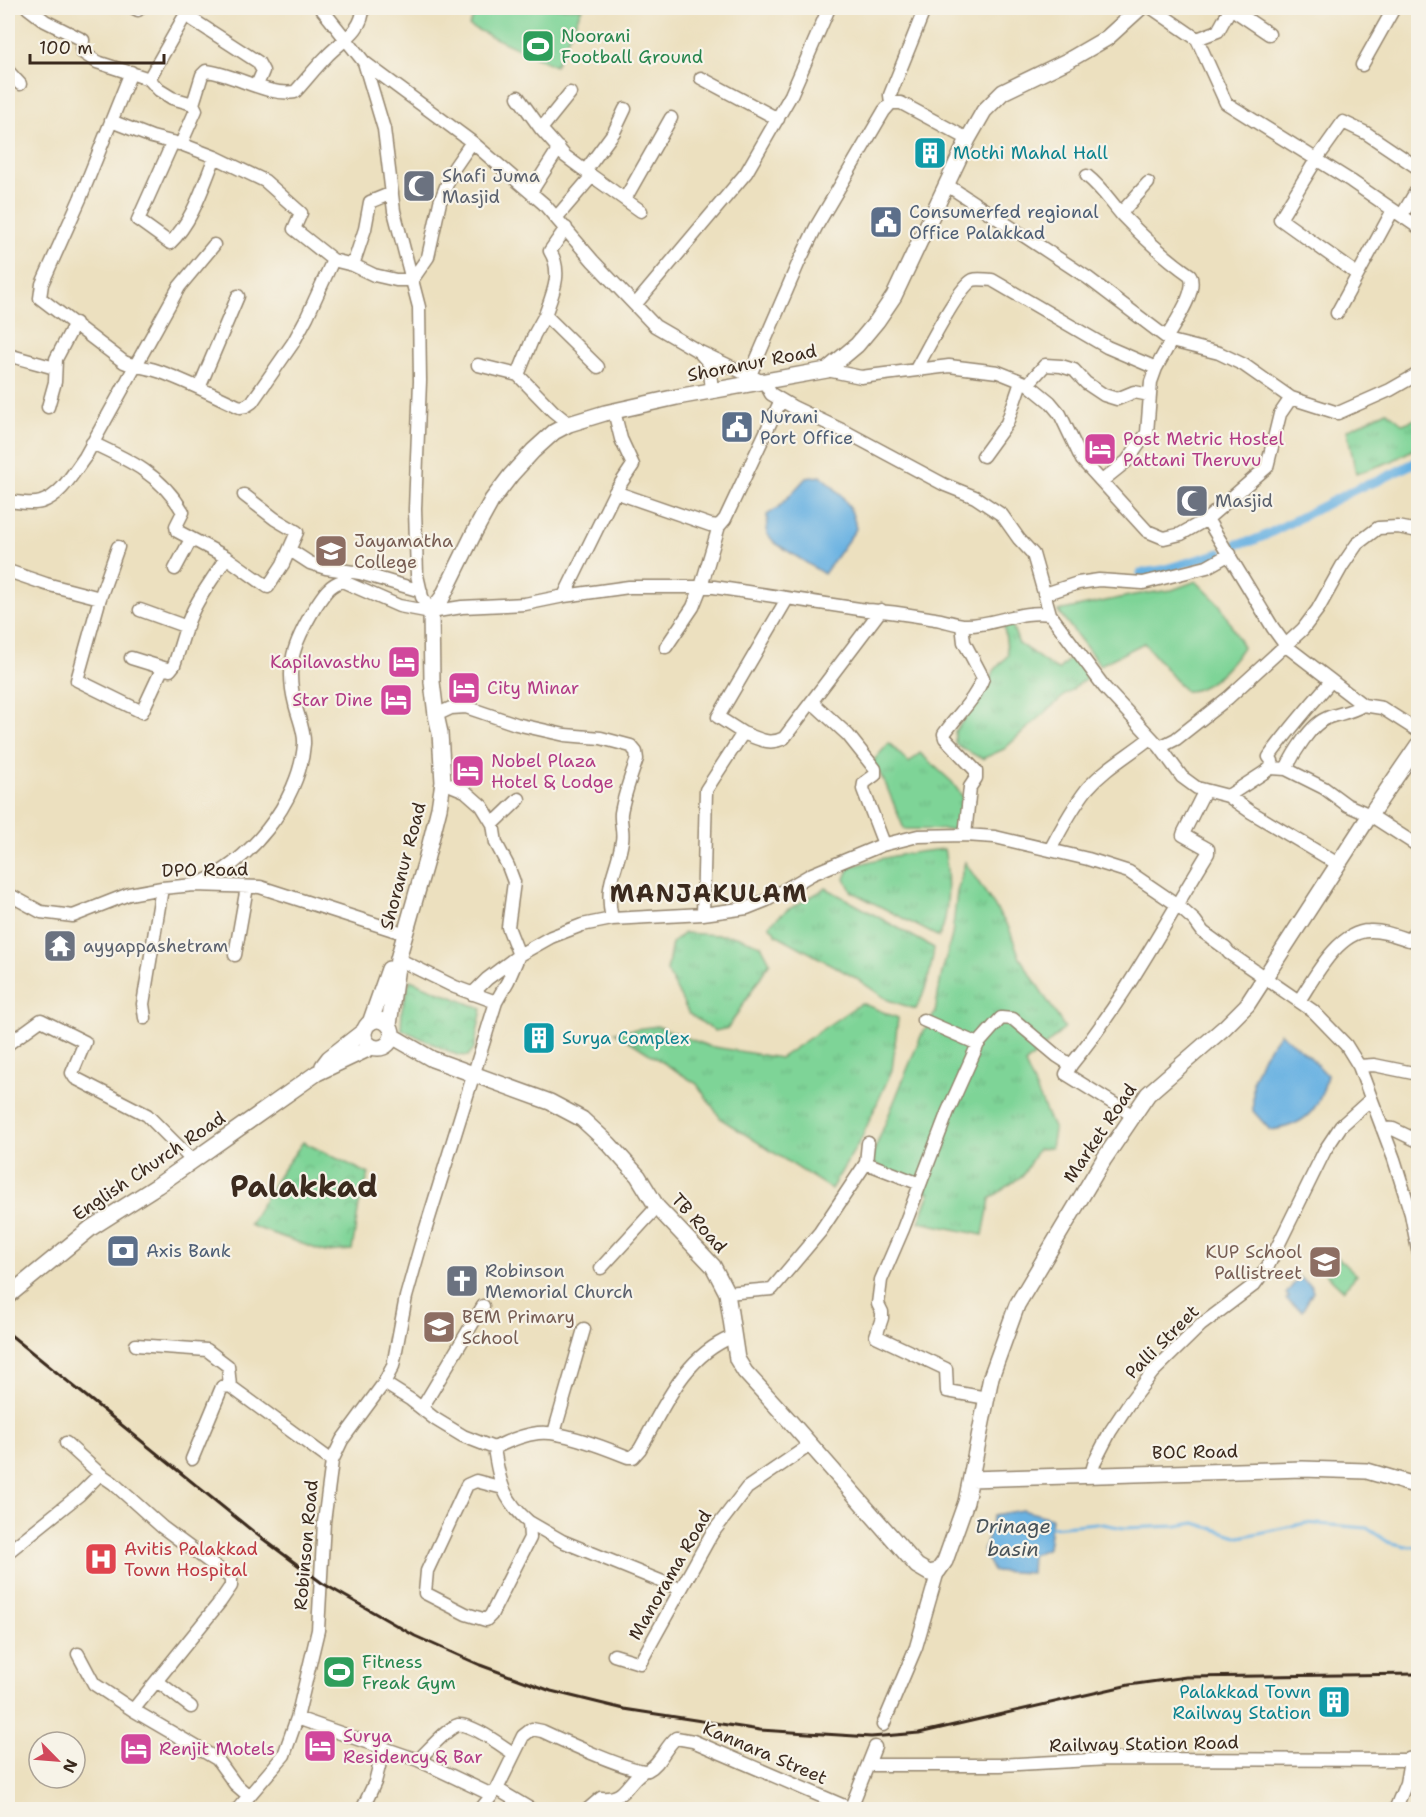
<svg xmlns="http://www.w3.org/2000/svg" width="1426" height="1817" viewBox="0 0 1426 1817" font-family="'Shantell Sans',sans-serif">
<defs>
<pattern id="grass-tufts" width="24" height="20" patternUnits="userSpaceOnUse" patternTransform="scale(1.5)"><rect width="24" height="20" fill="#7ed497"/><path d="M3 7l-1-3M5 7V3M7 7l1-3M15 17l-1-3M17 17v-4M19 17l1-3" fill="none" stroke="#6eb682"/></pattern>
<pattern id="park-crowns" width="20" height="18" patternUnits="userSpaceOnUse" patternTransform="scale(1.5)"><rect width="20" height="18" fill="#7ed497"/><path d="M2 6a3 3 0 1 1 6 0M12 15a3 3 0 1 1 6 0" fill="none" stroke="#6eb682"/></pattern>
</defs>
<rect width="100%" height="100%" fill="#f7f3e8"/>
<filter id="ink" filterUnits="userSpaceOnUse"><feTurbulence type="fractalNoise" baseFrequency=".0167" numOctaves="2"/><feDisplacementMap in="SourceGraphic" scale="12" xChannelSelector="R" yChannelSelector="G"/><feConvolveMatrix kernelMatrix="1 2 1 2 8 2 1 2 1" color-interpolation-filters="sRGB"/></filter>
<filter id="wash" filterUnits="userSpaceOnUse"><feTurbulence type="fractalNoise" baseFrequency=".008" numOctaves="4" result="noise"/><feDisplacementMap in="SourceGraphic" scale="24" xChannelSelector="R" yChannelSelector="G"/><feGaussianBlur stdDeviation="1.35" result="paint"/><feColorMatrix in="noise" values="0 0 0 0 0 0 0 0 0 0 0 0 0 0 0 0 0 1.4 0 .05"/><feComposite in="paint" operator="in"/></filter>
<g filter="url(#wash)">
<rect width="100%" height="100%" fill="#ece0bf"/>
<path fill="url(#grass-tufts)" stroke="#5c7f5a" stroke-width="1.5" d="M1387,411L1403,424L1418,418V445L1416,448L1392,461L1356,474L1347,430Z
M1012,625L1019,644C1033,652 1044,663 1058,670L1074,654L1091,675L1066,694L1004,749L982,759L955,744V731L982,696L993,672L1008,655L1004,626Z
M889,743L909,763L920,753L952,782L962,796V830L904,829L886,785L873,761Z
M944,849C949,872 950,915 939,937L852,892L845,879L850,867C882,857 911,852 944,849Z
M965,862L1009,928L1020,958L1065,1028L1025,1064L1054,1130L1051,1148L1038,1149L1023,1175L990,1199L983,1235L919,1222L930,1193L870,1161L920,1038L935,1013L941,977L952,935L957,892Z
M826,888L934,948C931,970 927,989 916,1009L888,1000L854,977L777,935L769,925L787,910Z
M684,933L736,936L761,945L770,962L728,1028L715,1031L689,1014L667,971L672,943Z
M861,1003L898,1018L892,1070L861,1139L831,1189L721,1119L697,1084L615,1032L657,1026L708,1046L780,1058Z"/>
<path fill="url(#park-crowns)" stroke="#5c7f5a" stroke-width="1.5" d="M410,980L482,1009L474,1048L468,1056L457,1055L401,1029L402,1009Z
M303,1142L369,1174L359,1205L352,1250L325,1252L249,1225L279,1175Z
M1328,1248L1357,1275L1343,1290L1314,1263Z"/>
<path fill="#7ed497" stroke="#5c7f5a" stroke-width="1.5" d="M478,8H582L555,66L469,26Z
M1196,581L1220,605L1243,647C1231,665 1208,692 1185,691L1144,643L1100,665L1058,611L1134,595L1172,590Z"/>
<path fill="#6bb2e2" stroke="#536e80" stroke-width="1.5" d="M821,476C839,492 853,504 856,529L824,574L775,543L767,534V515L779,507L806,478Z
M1280,1033L1309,1056L1327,1075C1320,1110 1305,1126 1270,1130L1253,1111V1080L1263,1056Z
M1299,1277L1311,1286L1313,1292L1302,1311L1286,1299L1289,1297L1286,1294Z
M1022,1510L1052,1518L1048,1548L1032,1555L1031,1573L993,1571L983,1552L994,1515Z"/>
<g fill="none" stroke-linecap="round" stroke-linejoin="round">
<path stroke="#6bb2e2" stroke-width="3" d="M1051,1527L1097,1523L1124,1528L1177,1526L1195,1523L1240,1537L1306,1523L1367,1528L1388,1542L1410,1547L1418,1546"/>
<path stroke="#6bb2e2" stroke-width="9" d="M1237,544L1252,541L1264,536L1360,487L1378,481L1418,461
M1141,573L1162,570L1220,553"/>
</g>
</g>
<g filter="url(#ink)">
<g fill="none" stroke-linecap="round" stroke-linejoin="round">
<g stroke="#94856e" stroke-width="15">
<path id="minor" d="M28,8L45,21L83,40L82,52L97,62L149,79L159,90L172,98L193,104L202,75L206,71C236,74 265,96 295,92C306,80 316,67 327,56C341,41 363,31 363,8
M134,8L138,10
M321,8L364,62L384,129L394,211L419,307L420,381L415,509L417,575L422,597L431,612
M1152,8L1197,39L1226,103L1351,181L1418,227
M1197,39L1218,31L1229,11L1232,9L1269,34
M1362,65L1394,8
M8,71L20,84
M131,72L80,199L42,284L40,298L124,362C136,367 148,367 161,372C188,382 214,395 240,407L246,406L252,402L293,343L307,317L333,260
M701,78L778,119
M149,79L183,19L187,16L258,62L263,71L257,85
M518,97L541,129L565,156L592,176L556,218
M891,103L890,95L925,8
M193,104L196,110L181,144L215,157L265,181L301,213L294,229L333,260L353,265L374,275L396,280H412L428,257L440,202L452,171L472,142
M111,121L152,137L179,144
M541,129L570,93
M173,142L138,220L170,243C193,221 203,186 215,157
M586,170L614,132L625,109
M592,176L641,211
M1087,176C1101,187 1110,201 1122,215C1144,238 1164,257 1190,275C1198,291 1175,322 1167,337
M531,192L559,148
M625,199L671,118
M1121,213L1148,183
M1402,215L1418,188
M353,265L365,229L370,202L392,193
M1357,274L1280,219L1316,160L1343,122L1366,133L1418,168
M635,305L746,173L791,95L829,8
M1337,313L1393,210
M545,315C553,293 563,272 550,251L566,228
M701,354L709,363L712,390
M8,355L55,368
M478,365L518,375
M916,369C926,352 958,287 973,280C978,278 986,280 992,280L1107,347L1156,368
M827,370L861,377L949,366L998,372L1028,384L1050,402L1060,414L1082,460L1147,531L1164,538L1181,534L1207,519L1267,467L1280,414L1291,398L1244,365L1219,353L1171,341L1088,278L947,185
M750,375L798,264L816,227L884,111L891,103H901L968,139
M1028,384L1045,365L1061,366L1074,370L1086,383L1104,395L1117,399L1134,392L1150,395
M199,388L238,296
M1291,398L1338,413L1390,390L1418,374
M48,407L55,382L56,359L75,323
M614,411L621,439L633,465L615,492
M569,424L553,411L518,375L534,335L545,315L598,367
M92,443C129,460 162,475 183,512L176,526L177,531L226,557L268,587L283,564L297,532L275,519L244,495
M983,456L1007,423L1021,382
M1102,481L1127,461L1147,433L1151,382L1156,368L1171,341
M8,501C18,502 32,505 41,502C61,496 73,473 85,457L179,287L214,245
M1207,519L1273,628L1286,646L1363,705L1382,708L1418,731
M118,547L100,598L77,680L142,712L162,669
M290,550L310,563L326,568L360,573L421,591
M175,569L191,539
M8,571L46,584L100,598
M1045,594L1078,583L1099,580L1143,583L1207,567L1230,554
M564,596L615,492L710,525L719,526L725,519L781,400
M140,610L187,627
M1050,614L1105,688L1160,747L1182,777L1197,788L1228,796L1251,812L1338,864
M962,625L964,642L983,678C975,700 957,715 944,734L945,738L976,771V778L970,787L965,835
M666,647L693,607L701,587L719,526
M131,658L170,670L174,665C180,649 184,630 191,615C200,594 215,577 226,557
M812,702L848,735L875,769V775L864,783L863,789L884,844
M436,715L451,708L466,707L516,724L565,735L601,738L631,746L636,752L637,759C631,776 624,795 621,813C620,823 624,831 622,841C617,873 604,882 612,919
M743,733C757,738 769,746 784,738L881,610
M1160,747L1176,739L1228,698L1303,629L1318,609L1342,566L1357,544L1378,528L1398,527L1418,531
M1271,768L1272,761L1269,757C1288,730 1310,706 1331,681
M1286,769C1293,754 1311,724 1327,718C1340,713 1350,713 1363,705
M1228,796L1271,768L1286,769L1324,788L1347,805L1370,815L1418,846
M493,824L519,799
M1050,850C1061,829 1073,807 1087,789C1105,768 1129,755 1150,738
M194,885C247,867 300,801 304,744C305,731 298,717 295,704C285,665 294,643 314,609C322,597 328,585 342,581L399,606L431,612L462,607L525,604L564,596L629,587H714L866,610C890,611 912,615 935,619C944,620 953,624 963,625C992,627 1020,609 1050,614L1033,554L1019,539L1002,515L975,497L945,485L848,433L793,407L771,394L765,383L698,351L655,326L593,261L544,204L472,142L364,62
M8,894L41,912L73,916L129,894L162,888L194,885L260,887L406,934
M703,914L706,790L743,733L718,717L787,599
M235,955L247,887
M398,959L455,987L496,1002
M472,994L487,979L519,955L551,937L582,925L612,919L703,914L747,908L767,900L812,874L882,845L918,836L965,835L995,837L1088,859L1129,872L1176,904L1195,921L1203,932L1225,948L1229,953L1313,1011L1346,1045L1359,1066L1394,1159L1411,1214L1418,1250
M1299,1001C1314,978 1338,931 1369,931C1382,930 1397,936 1409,940L1418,927
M145,1018L143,1004L162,888
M923,1020L978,1044
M8,1044L41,1020L85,1042L72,1073L75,1078L147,1115L193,1161
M1071,1065C1124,1000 1164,925 1208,853V849L1183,835L1184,832L1205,790
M1359,1066L1374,1065L1418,1074
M1382,1128L1393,1129L1418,1141
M866,1163L920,1184
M601,1268L657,1207
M727,1293L772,1289L820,1232L866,1163L868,1143
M136,1345L207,1350L228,1366L230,1386L332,1461
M384,1383L411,1400L435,1419L463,1436L494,1448C508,1441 523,1435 538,1433C560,1430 606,1448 628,1457H633L640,1449C664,1407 684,1356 732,1337
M987,1398L947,1391L946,1369L876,1336L882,1318V1312L878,1304L881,1280L903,1229L948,1111L978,1044L1001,1018L1013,1019L1057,1056L1071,1065L1066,1074L1132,1115
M422,1408L483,1306
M554,1433L584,1329
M66,1443L100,1474
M494,1448C499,1481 503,1500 529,1522L530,1538L491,1615L486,1620L466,1614L425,1593L427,1571L467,1485L476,1481L503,1488
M192,1459L222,1387L230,1386
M1091,1474L1095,1461L1110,1432L1129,1403L1152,1373L1201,1325L1254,1285L1268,1266L1325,1150L1341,1126L1371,1099
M529,1522L562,1541L680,1589
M8,1552L79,1495L100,1474L113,1483L162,1527L231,1578V1586L220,1602L133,1710L217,1759L235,1784L249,1796
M78,1654L94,1684L133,1710
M614,1655L640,1663L711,1535L747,1488L810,1445
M157,1681L191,1707
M297,1718L418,1760L492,1795
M883,1725L916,1647L938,1571
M418,1760C427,1752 447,1728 458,1725C471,1723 502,1746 513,1753
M869,1765H1000L1109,1759L1410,1760L1416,1763
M497,1789L532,1810
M237,1810L284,1755L297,1718L318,1630L324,1522L332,1461L342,1440L384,1383L393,1366L406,1297L421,1244L496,1002L508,981L519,955L508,927L514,882L508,866L496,843L493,824L482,806L465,791L443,782
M362,1810L375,1782L384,1747
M480,1810L497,1789L523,1736L532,1729L542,1731C557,1738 638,1776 648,1770C660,1764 665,1747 676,1738L693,1741L851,1809
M587,1810L601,1798C626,1800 625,1784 642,1772
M850,1810L875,1747
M1395,1810L1406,1783L1410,1760"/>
</g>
<g stroke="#94856e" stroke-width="18">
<path id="major" d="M364 1034a14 14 0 1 1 28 0a14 14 0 1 1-28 0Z
M370,1023L389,969
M389,1025L398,959L425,864L439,808L443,782L440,733L436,715L432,682L431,612L442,598L475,531L492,500L511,475L533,451L554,432L569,424L605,413L677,397L827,370L857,345L877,321L894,296L968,139L984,111L1003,92L1069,60L1107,38L1140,8
M392,1036L432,1059L550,1102L582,1119L609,1144L638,1176L657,1207L713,1266L727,1293L737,1359L745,1372L787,1418L917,1566L929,1573L938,1571L945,1561L966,1502L991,1377L1017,1305L1104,1159L1148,1094L1225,1027L1247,1005L1370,815L1418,745
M323,1066L329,1058L365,1030
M8,1296L91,1228L157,1186L317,1073L372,1047
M971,1479L1302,1469L1367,1471L1418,1486
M1410,1760L1418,1761"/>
</g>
<use href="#minor" stroke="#fff" stroke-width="12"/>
<use href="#major" stroke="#fff" stroke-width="15"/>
<path stroke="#3b2a1e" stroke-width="3" d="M8,1333L255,1533L322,1583L415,1636L480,1665L551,1691L624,1709L760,1730L871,1737L919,1733L1129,1685L1186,1677L1418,1674"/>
</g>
</g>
<defs>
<g id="stadium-square" transform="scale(1.725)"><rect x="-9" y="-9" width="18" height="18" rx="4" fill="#2e9e5b" stroke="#f7f3e8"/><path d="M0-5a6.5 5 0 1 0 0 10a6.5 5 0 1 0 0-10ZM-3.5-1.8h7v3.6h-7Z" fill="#fff"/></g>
<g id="building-square" transform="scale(1.725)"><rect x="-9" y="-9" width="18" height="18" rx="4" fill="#0f9aa8" stroke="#f7f3e8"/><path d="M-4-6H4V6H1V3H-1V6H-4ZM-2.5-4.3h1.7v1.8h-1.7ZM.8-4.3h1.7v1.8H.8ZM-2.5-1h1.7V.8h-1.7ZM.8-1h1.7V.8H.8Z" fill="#fff"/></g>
<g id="mosque-square" transform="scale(1.725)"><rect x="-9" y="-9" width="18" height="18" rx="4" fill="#6b7280" stroke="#f7f3e8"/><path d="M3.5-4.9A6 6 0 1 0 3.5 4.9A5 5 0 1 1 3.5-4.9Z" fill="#fff"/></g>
<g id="civic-square" transform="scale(1.725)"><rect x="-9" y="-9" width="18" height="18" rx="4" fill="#5c6f8a" stroke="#f7f3e8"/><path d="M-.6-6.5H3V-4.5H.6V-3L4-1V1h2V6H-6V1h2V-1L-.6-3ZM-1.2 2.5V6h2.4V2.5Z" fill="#fff"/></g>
<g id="hotel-square" transform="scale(1.725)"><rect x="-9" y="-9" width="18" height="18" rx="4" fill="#d1479c" stroke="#f7f3e8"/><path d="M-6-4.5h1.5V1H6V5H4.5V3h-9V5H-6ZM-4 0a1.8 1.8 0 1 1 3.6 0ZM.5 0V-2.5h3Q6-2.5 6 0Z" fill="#fff"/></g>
<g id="university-square" transform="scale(1.725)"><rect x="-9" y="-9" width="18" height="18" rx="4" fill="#8d6e63" stroke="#f7f3e8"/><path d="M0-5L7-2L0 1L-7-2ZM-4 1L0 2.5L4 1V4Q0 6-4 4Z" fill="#fff"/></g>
<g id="temple-square" transform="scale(1.725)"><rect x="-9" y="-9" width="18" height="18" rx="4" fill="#6b7280" stroke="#f7f3e8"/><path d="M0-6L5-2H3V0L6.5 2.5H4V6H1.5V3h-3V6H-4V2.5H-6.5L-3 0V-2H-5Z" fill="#fff"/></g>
<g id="bank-square" transform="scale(1.725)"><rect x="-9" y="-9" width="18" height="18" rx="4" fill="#5c6f8a" stroke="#f7f3e8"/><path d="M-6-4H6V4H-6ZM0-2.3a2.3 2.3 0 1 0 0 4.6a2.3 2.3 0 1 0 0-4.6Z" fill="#fff"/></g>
<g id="school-square" transform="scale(1.725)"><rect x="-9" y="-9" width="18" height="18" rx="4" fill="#8d6e63" stroke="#f7f3e8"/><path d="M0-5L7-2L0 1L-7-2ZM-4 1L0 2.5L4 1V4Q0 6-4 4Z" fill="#fff"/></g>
<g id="church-square" transform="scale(1.725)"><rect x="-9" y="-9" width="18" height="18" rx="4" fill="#6b7280" stroke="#f7f3e8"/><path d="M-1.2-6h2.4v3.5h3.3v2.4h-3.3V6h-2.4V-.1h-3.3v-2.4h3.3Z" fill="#fff"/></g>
<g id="hospital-square" transform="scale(1.725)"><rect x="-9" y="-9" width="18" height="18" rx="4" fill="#e0444e" stroke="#f7f3e8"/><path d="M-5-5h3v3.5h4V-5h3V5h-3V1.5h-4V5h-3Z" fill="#fff"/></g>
</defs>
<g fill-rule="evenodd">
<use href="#stadium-square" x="538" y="46"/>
<use href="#building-square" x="930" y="153"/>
<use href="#mosque-square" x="419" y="186"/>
<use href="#civic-square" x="886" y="222"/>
<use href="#civic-square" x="737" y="427"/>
<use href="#hotel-square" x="1100" y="449"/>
<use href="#mosque-square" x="1192" y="501"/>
<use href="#university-square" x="331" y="551"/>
<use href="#hotel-square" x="404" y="662"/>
<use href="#hotel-square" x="464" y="688"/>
<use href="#hotel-square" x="396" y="700"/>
<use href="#hotel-square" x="468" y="771"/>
<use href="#temple-square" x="60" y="946"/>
<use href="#building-square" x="539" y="1038"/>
<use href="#bank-square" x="123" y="1251"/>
<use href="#school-square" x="1325" y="1262"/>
<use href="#church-square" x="462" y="1281"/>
<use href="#school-square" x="439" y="1327"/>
<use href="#hospital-square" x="101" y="1559"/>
<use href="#stadium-square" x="339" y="1672"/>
<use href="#building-square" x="1334" y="1702"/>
<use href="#hotel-square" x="320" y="1746"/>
<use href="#hotel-square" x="136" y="1749"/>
</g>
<g text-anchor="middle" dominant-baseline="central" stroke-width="4.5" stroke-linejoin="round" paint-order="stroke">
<g font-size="18" fill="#27864d" stroke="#f7f3e8" text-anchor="start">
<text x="561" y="36">Noorani<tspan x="561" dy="21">Football Ground</tspan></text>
<text x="362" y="1662">Fitness<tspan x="362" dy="21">Freak Gym</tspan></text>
</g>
<g font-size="18" fill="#0d838f" stroke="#f7f3e8" text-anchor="start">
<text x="953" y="153">Mothi Mahal Hall</text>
<text x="562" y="1038">Surya Complex</text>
<text x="1311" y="1692" text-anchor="end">Palakkad Town<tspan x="1311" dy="21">Railway Station</tspan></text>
</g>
<g font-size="18" fill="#5b616d" stroke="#f7f3e8" text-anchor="start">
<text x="442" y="176">Shafi Juma<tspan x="442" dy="21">Masjid</tspan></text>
<text x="1215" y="501">Masjid</text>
<text x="83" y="946">ayyappashetram</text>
<text x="485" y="1271">Robinson<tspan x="485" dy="21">Memorial Church</tspan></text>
</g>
<g font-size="18" fill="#4e5e75" stroke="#f7f3e8" text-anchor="start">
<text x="909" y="212">Consumerfed regional<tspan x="909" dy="21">Office Palakkad</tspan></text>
<text x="760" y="417">Nurani<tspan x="760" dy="21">Port Office</tspan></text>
<text x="146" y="1251">Axis Bank</text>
</g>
<g font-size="18" fill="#3b2a1e" stroke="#f7f3e8">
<text transform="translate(752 363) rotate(-11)">Shoranur Road</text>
<text transform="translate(403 866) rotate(-75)">Shoranur Road</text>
<text transform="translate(205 870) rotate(-1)">DPO Road</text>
<text transform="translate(1100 1133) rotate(-56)">Market Road</text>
<text transform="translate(149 1166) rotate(-34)">English Church Road</text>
<text transform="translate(699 1223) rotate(48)">TB Road</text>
<text transform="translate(1162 1342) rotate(-45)">Palli Street</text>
<text transform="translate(1195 1452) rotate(-1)">BOC Road</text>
<text transform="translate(306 1545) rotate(-85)">Robinson Road</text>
<text transform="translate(670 1575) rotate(-60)">Manorama Road</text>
<text transform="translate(1144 1744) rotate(-1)">Railway Station Road</text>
<text transform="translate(765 1753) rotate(23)">Kannara Street</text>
</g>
<g font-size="18" fill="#b23c85" stroke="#f7f3e8" text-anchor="start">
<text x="1123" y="439">Post Metric Hostel<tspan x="1123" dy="21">Pattani Theruvu</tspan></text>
<text x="381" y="662" text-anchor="end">Kapilavasthu</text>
<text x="487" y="688">City Minar</text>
<text x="373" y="700" text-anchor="end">Star Dine</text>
<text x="491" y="761">Nobel Plaza<tspan x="491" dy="21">Hotel &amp; Lodge</tspan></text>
<text x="343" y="1736">Surya<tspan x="343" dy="21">Residency &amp; Bar</tspan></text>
<text x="159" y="1749">Renjit Motels</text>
</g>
<g font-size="18" fill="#785e54" stroke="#f7f3e8" text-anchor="start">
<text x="354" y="541">Jayamatha<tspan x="354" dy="21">College</tspan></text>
<text x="1302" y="1252" text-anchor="end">KUP School<tspan x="1302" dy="21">Pallistreet</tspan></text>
<text x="462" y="1317">BEM Primary<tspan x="462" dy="21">School</tspan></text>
</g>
<g font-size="18" fill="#be3a42" stroke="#f7f3e8" text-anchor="start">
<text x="124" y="1549">Avitis Palakkad<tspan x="124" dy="21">Town Hospital</tspan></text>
</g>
<g font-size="20" font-style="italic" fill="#495359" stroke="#f7f3e8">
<text x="1013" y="1526">Drinage<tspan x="1013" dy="23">basin</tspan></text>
</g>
<g font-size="24" font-weight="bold" letter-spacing="1.5" fill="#3b2a1e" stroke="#f7f3e8">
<text x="709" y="894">MANJAKULAM</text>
</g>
<g font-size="30" font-weight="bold" fill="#3b2a1e" stroke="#f7f3e8">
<text x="304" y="1186">Palakkad</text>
</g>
</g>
<rect width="1426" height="1817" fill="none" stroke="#f7f3e8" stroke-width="30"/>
<g transform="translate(57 1760) rotate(115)"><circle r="28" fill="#f7f3e8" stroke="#aca397" stroke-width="1.5"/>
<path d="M0-4.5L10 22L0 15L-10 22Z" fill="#d1495b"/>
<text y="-9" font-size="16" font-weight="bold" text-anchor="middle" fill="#3b2a1e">N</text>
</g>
<path d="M30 54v9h134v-9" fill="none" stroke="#3b2a1e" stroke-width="3"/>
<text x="39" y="54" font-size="18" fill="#3b2a1e" stroke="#f7f3e8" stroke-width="4.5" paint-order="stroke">100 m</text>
</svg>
